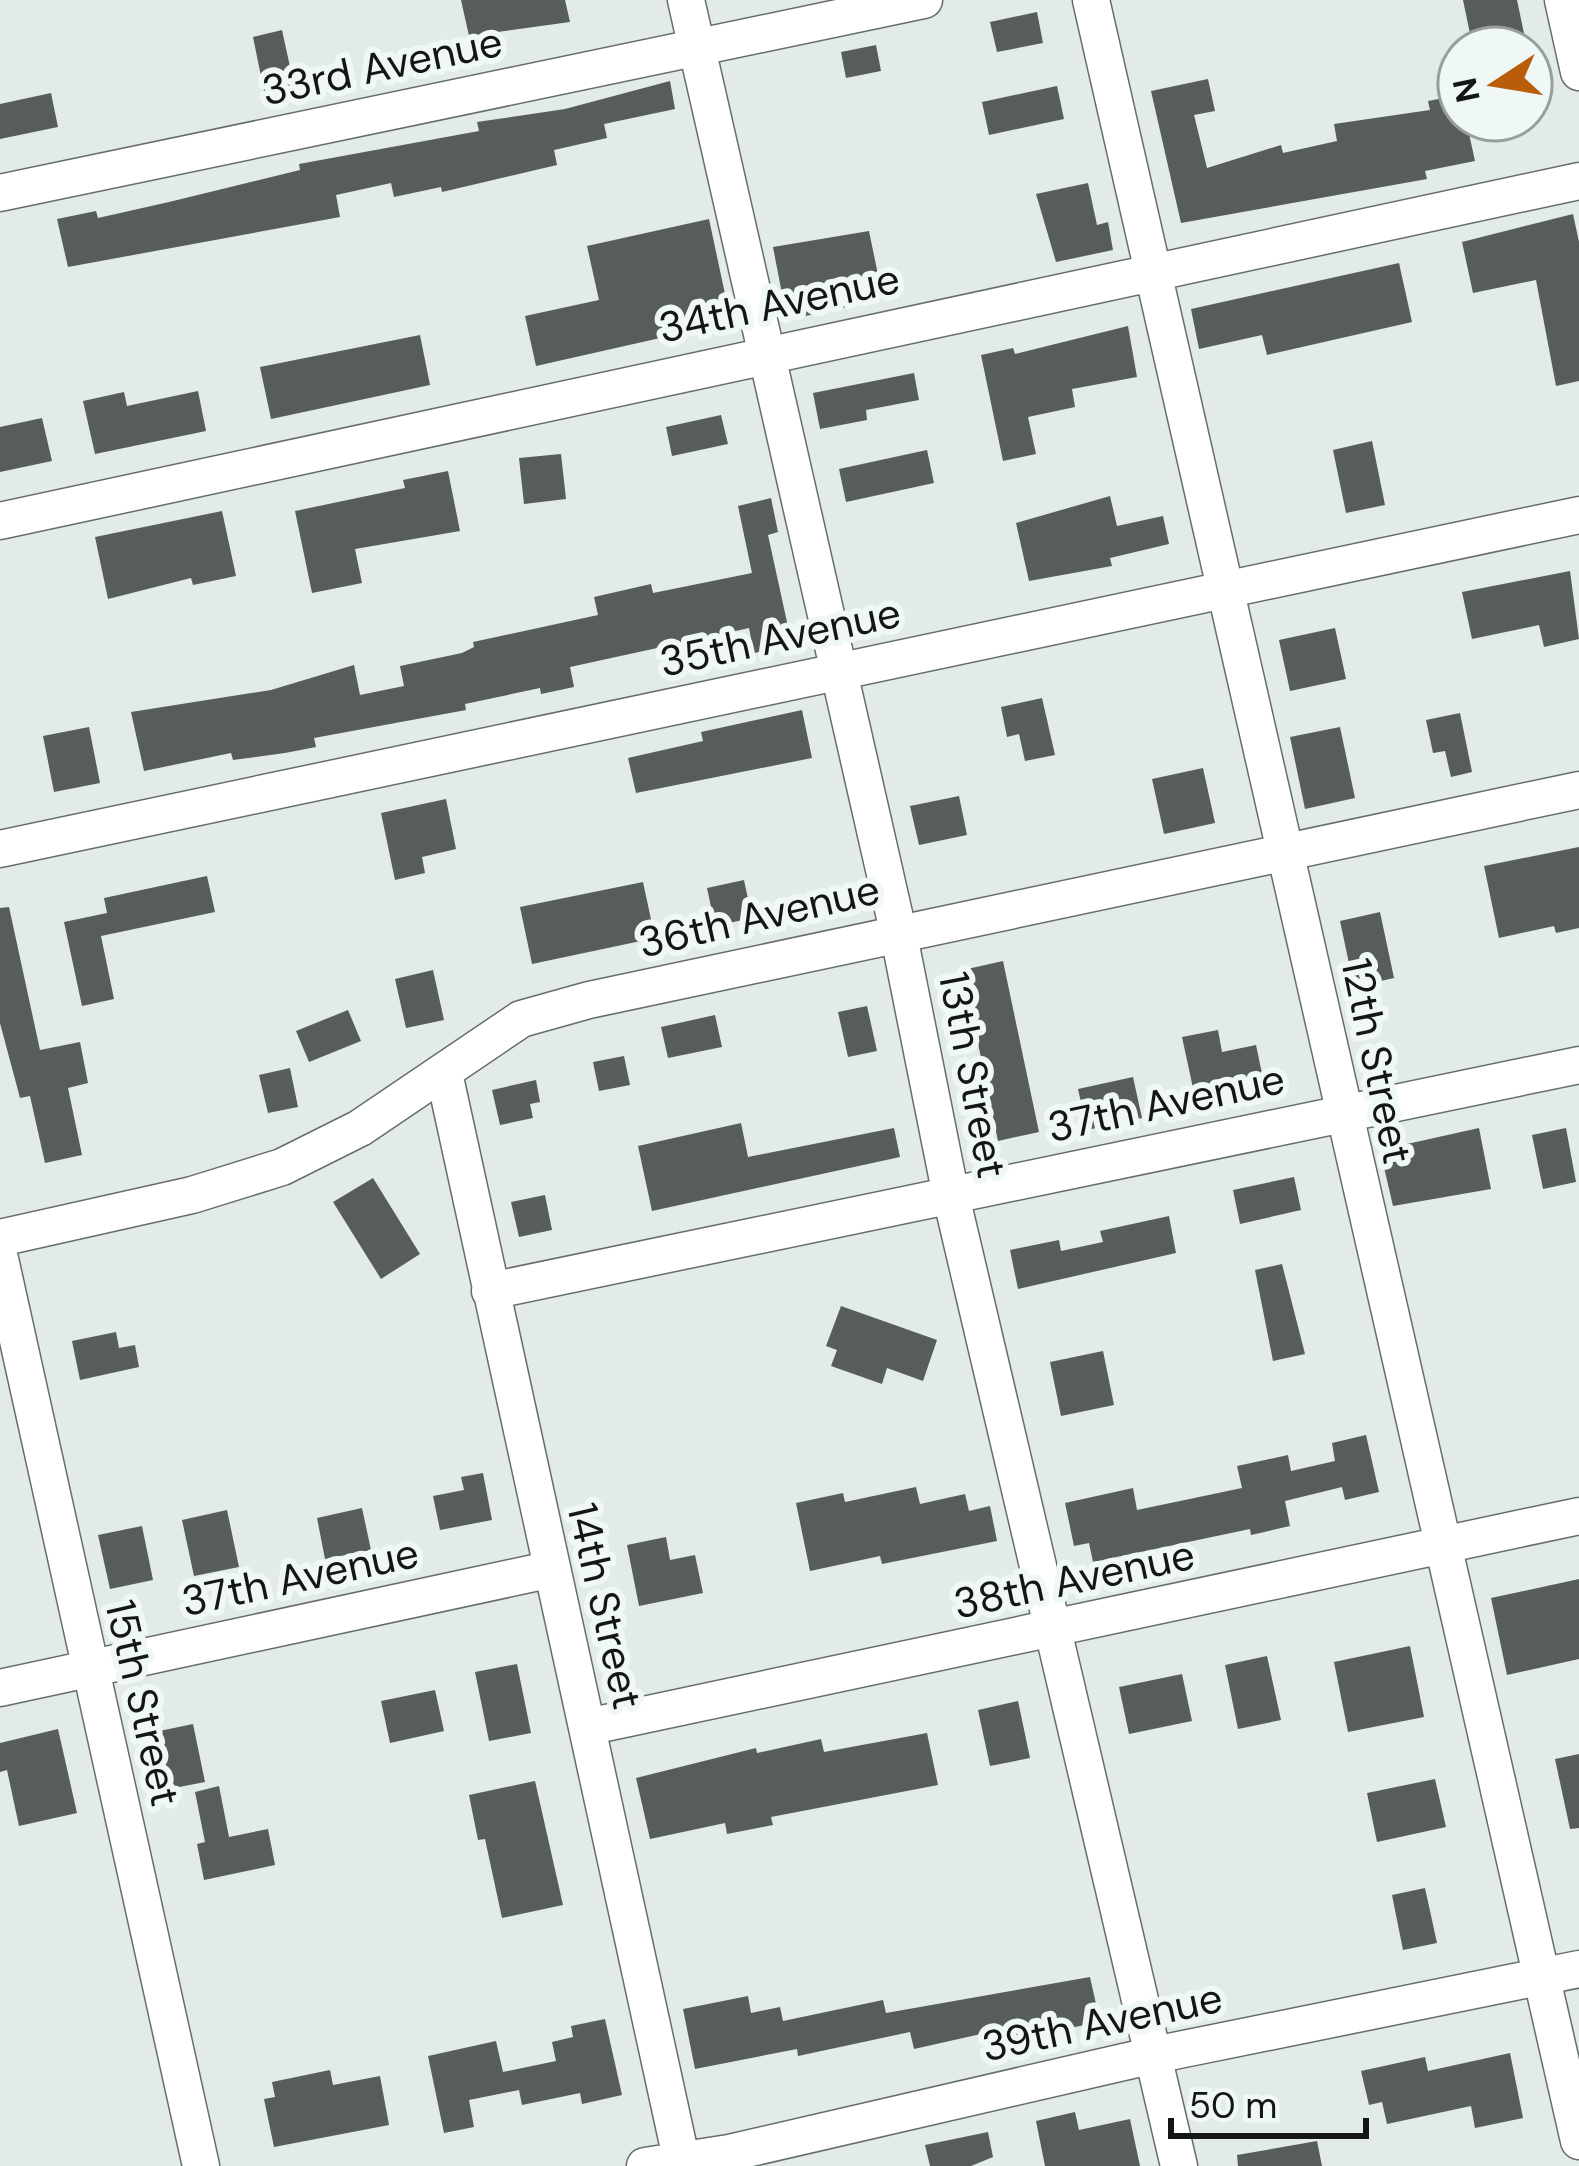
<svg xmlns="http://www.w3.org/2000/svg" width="1579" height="2166" viewBox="0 0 1579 2166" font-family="'DM Sans',sans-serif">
<rect width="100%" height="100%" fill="#e2ebe9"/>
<path fill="#565d5c" d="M461,0H565L570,22L469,36Z
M1463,0H1517L1526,43L1473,48Z
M1037,12L1043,43L997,52L990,22Z
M282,30L294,85L264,91L253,37Z
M876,45L881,71L846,78L841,52Z
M1208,79L1215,111L1194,115L1207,168L1281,145L1283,153L1337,141L1334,124L1430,110L1428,101L1459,95V120H1466L1475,161L1425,171L1427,179L1181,223L1151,91Z
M670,81L675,109L604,124L607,138L554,150L557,165L442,192L441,187L394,197L391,183L336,195L340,217L68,267L57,219L96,211L98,218L169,202L300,170L299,164L479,131L477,122L565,109Z
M1057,86L1064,119L989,135L982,102Z
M51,93L58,127L0,139V104Z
M1088,183L1097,225L1108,222L1113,250L1056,262L1036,194Z
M1573,214L1579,242V381L1556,386L1536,280L1473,293L1462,242Z
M709,219L731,322L536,366L525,316L599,300L587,246Z
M869,231L883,299L787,320L773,247Z
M1399,263L1412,322L1267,355L1262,335L1199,349L1191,309Z
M1128,326L1137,377L1072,389L1075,407L1028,417L1036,454L1003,461L981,355L1013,348L1015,354Z
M420,335L430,385L271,419L260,367Z
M914,373L919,400L866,410L867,420L820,429L813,393Z
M198,391L206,431L95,454L83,401L124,392L127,406Z
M721,415L728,444L672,456L666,427Z
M42,418L52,461L0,472V427Z
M1372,441L1385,505L1346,513L1333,450Z
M927,450L934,483L846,502L839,469Z
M561,454L566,499L524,504L519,458Z
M448,471L460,531L355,549L362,583L312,593L295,511L405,488L403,480Z
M1110,496L1117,526L1163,516L1169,544L1110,558L1112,566L1029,581L1016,523Z
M771,498L778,532L768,535L792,645L754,653L749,628L570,667L574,687L541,694L540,688L465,704L466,710L314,738L316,747L285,753L233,760L231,753L144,771L131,712L271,690L354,665L360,695L404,686L400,666L462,653L474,647L473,642L598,615L594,597L651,584L653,593L752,573L738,506Z
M222,511L236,576L193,585L191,578L108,599L95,537Z
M1570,571L1579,639L1544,647L1539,625L1472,639L1462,592Z
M1335,628L1346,679L1290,691L1279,640Z
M1042,698L1055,755L1025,761L1019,734L1007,737L1001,707Z
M802,710L812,758L636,793L628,758L703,741L701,732Z
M1460,713L1472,772L1451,777L1445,751L1433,753L1426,720Z
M89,727L100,783L54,792L43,736Z
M1340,727L1355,798L1305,809L1290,737Z
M1203,768L1215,823L1164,834L1152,779Z
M959,796L967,835L919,845L910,806Z
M446,799L456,849L422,857L425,873L395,880L381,813Z
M1579,847V928L1556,933L1554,926L1499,938L1484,866Z
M207,876L215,912L101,936L114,999L82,1006L64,922L107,913L104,898Z
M744,880L752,918L715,926L707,888Z
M643,882L655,938L532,964L520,907Z
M9,907L40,1050L80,1042L88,1083L68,1088L82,1155L45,1163L30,1096L20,1098L0,1023V908Z
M1380,912L1394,978L1354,987L1340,921Z
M1003,961L1039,1132L998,1141L963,970Z
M433,970L444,1020L406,1028L395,979Z
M867,1006L877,1051L848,1057L838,1012Z
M348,1010L361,1041L309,1062L296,1031Z
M715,1015L722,1047L668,1058L661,1027Z
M1218,1030L1222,1052L1256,1045L1265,1088L1196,1102L1182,1037Z
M624,1056L630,1085L599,1091L593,1062Z
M290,1068L298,1107L268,1113L259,1075Z
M1133,1077L1142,1118L1087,1130L1078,1089Z
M536,1080L540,1102L530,1104L533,1118L500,1125L492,1090Z
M741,1123L748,1157L894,1128L900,1157L652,1211L638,1146Z
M1479,1128L1491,1189L1393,1206L1380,1150Z
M1566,1128L1576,1182L1543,1189L1532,1135Z
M1294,1177L1301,1210L1240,1224L1233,1190Z
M373,1178L420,1254L381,1279L333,1202Z
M545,1195L552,1230L519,1237L511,1202Z
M1169,1216L1176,1253L1018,1289L1010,1250L1059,1240L1061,1251L1103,1242L1100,1231Z
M1282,1264L1305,1354L1273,1361L1255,1270Z
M841,1306L937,1340L923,1381L887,1368L882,1384L831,1366L837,1350L826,1346Z
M116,1332L119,1348L135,1345L139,1367L80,1380L72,1341Z
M1103,1351L1114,1405L1061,1416L1050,1362Z
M1366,1435L1379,1492L1345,1500L1342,1487L1285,1501L1290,1526L1251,1535L1250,1529L1093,1562L1089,1543L1074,1546L1065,1503L1133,1488L1137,1510L1242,1488L1237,1466L1288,1455L1291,1471L1335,1461L1332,1443Z
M483,1473L492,1520L440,1530L433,1496L464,1490L461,1477Z
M916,1487L920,1504L965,1494L969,1511L990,1506L997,1541L882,1564L880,1556L810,1571L796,1503L843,1493L845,1502Z
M362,1508L371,1550L325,1559L317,1518Z
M227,1510L239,1567L194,1576L182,1520Z
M142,1526L153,1580L110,1589L98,1535Z
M666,1537L670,1560L695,1555L703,1593L639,1606L627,1545Z
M1579,1579V1659L1507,1675L1491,1598Z
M1410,1646L1424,1717L1348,1732L1334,1662Z
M1267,1656L1281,1720L1238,1729L1225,1665Z
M517,1664L531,1733L489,1741L475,1672Z
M1182,1674L1192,1721L1129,1734L1119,1687Z
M435,1690L444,1731L390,1743L381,1701Z
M1018,1701L1030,1758L990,1766L978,1710Z
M193,1724L205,1782L174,1788L171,1770L153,1774L145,1734Z
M58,1729L77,1813L19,1826L7,1770L0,1772V1743Z
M927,1733L938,1785L771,1817L773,1825L727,1834L725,1823L650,1839L636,1778L756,1748L757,1753L821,1739L824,1752Z
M1579,1754V1828L1570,1829L1555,1759Z
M1435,1779L1446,1827L1377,1842L1367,1793Z
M535,1781L563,1905L502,1918L485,1839L478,1840L469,1795Z
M219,1786L229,1837L268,1829L275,1865L204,1880L197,1844L205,1842L195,1792Z
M1425,1888L1437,1943L1403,1950L1392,1895Z
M1090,1977L1100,2022L1015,2039L1012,2027L914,2049L910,2032L798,2056L797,2049L695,2069L683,2009L748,1996L751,2013L780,2007L783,2021L883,2000L886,2013Z
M605,2019L622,2095L582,2104L580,2093L522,2105L519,2090L469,2100L474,2127L444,2133L428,2056L496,2041L503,2072L556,2061L552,2042L573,2037L571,2026Z
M1510,2053L1523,2118L1475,2128L1471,2106L1387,2124L1382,2102L1369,2105L1361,2071L1425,2057L1428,2071Z
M330,2070L333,2085L380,2076L389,2125L274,2147L264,2099L275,2097L272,2082Z
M1075,2112L1079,2130L1130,2119L1140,2166H1045L1036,2121Z
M988,2132L993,2157L971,2166H930L925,2145Z
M1317,2141L1322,2166H1238L1237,2155Z"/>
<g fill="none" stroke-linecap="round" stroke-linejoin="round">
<g stroke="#666d6c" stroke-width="39">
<path id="minor" d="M686,0L898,931L951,1196L1179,2166
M1091,0L1579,2141
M1563,0L1579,72
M0,193L924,0
M0,521L1579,181
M0,849L1579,515
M444,1073L681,2158
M0,1238L192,1195L282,1167L360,1128L521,1019L589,1000L1579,790
M0,1259L201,2166
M490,1291L1579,1065
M0,1688L548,1570
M587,1727L1579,1516
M645,2166L729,2153L1154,2055L1579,1969"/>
</g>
<use href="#minor" stroke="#fff" stroke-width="36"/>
</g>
<g text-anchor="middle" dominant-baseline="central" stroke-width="12" stroke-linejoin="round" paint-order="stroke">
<g font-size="42" fill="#141616" stroke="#eff8f7">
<text transform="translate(382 66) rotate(-12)">33rd Avenue</text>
<text transform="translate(779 303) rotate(-12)">34th Avenue</text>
<text transform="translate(780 637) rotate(-12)">35th Avenue</text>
<text transform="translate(759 916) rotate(-13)">36th Avenue</text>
<text transform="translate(1377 1061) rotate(78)">12th Street</text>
<text transform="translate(973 1075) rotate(79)">13th Street</text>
<text transform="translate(1166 1103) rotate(-12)">37th Avenue</text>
<text transform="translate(300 1577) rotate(-12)">37th Avenue</text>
<text transform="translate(1074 1579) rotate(-12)">38th Avenue</text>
<text transform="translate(605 1606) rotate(77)">14th Street</text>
<text transform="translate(143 1703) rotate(77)">15th Street</text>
<text transform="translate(1102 2022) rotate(-12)">39th Avenue</text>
</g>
</g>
<g transform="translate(1495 84) rotate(258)"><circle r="57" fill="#eff8f7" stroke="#979e9d" stroke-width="3"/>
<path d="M0-9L21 45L0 30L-21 45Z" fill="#ba5d0b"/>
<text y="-18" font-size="33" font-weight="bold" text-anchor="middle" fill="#141616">N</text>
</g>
<path d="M1171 2118v18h195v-18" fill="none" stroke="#141616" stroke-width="6"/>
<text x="1189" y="2118" font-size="36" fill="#141616" stroke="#eff8f7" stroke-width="9" paint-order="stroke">50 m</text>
</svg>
